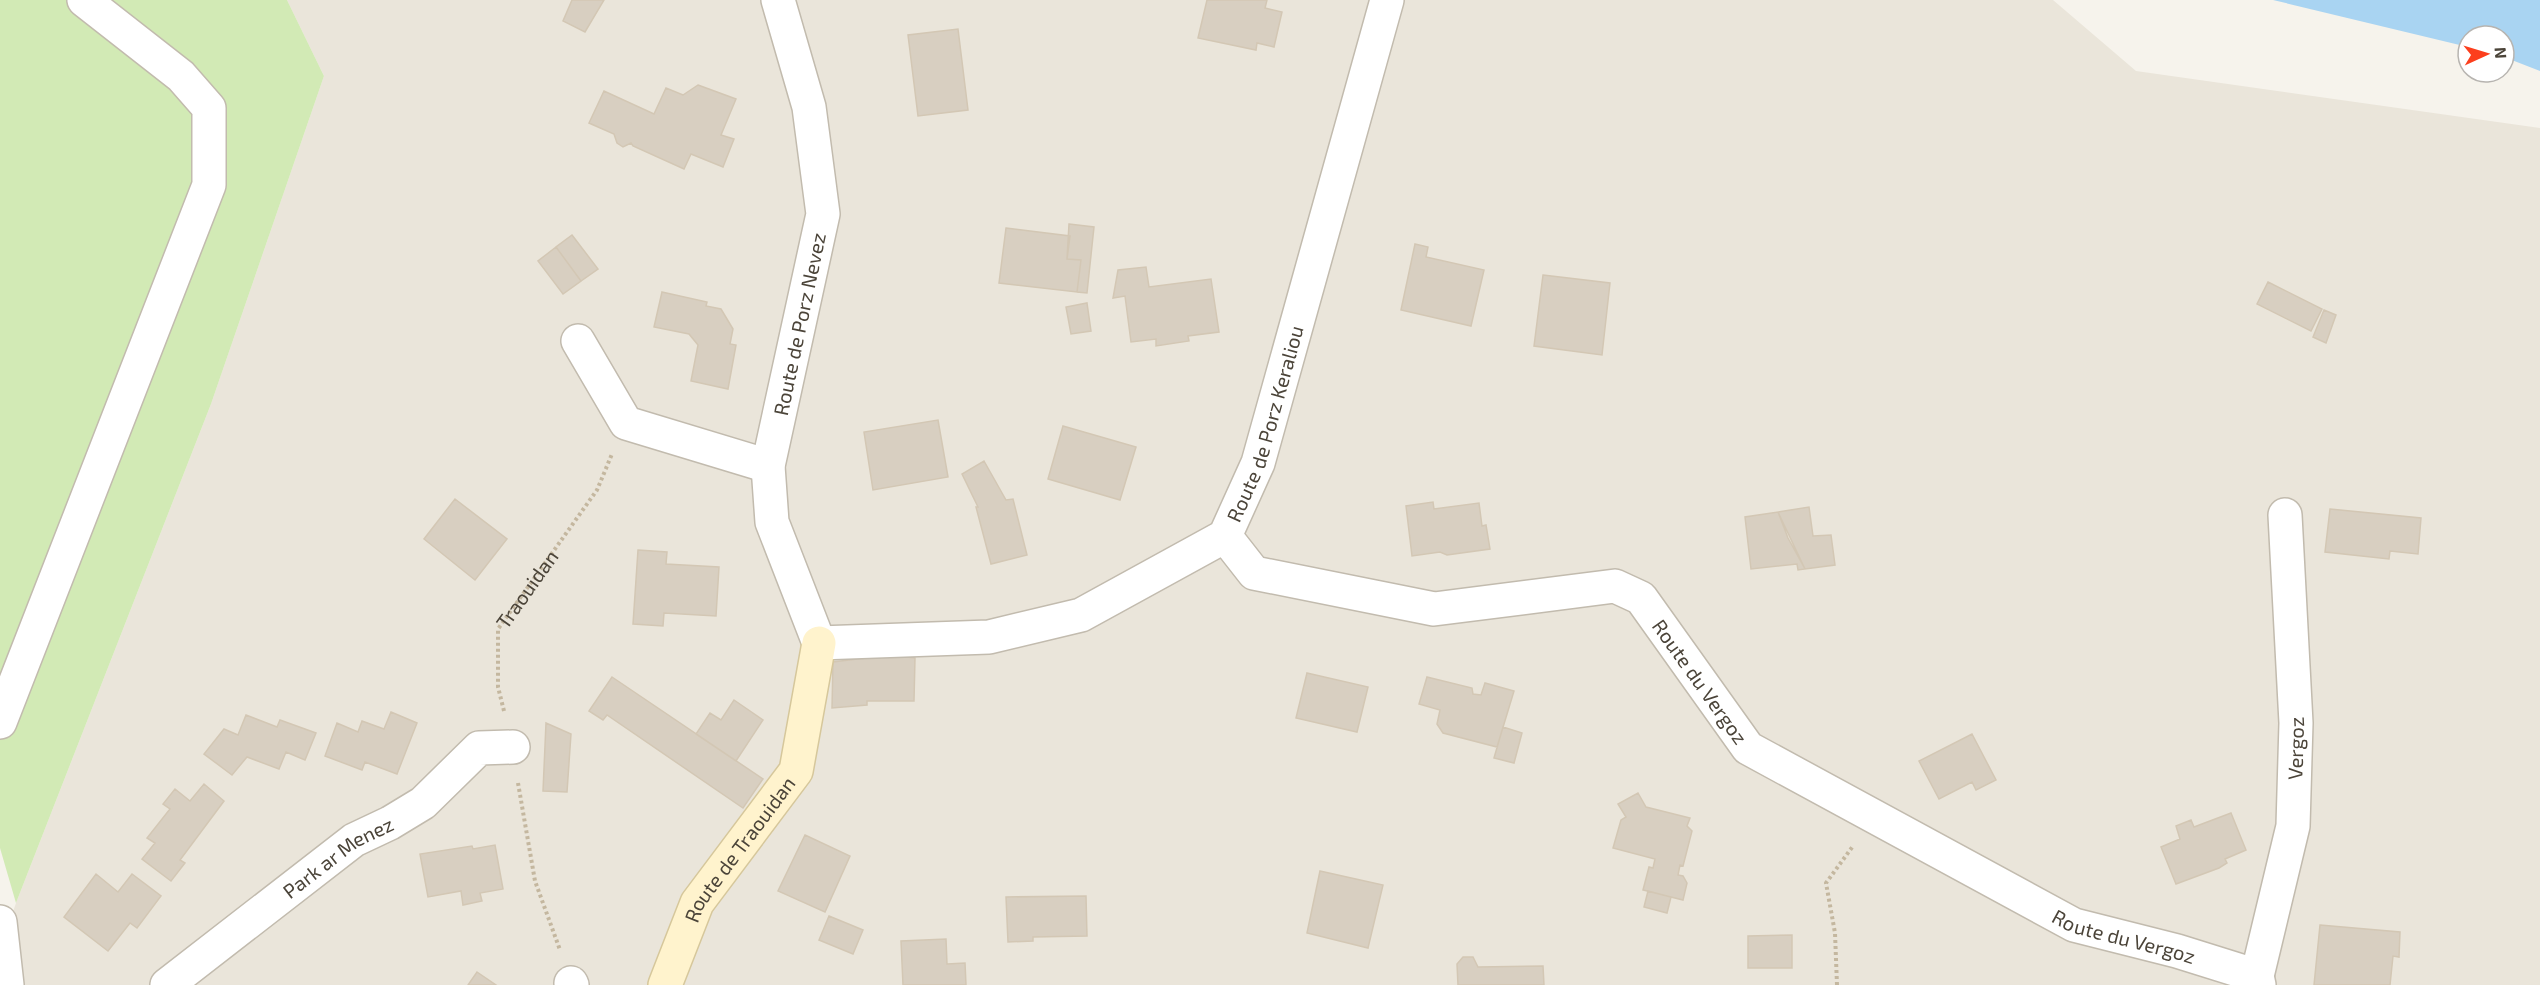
<svg xmlns="http://www.w3.org/2000/svg" width="2540" height="985" viewBox="0 0 2540 985" font-family="'Exo 2',sans-serif">
<rect width="100%" height="100%" fill="#f6f3ec"/>
<path fill="#eae5da" d="M287,0H2053L2136,71L2540,128V985H0V950L16,903L211,404L324,76Z"/>
<path fill="#d2eab5" d="M0,0H287L324,76L211,404L16,903L0,848Z"/>
<path fill="#a9d4f2" d="M2273,0H2540V71L2504,57V36H2468V47Z"/>
<path fill="#d8cfc1" stroke="#d3c7b4" stroke-width="1.5" d="M572,0H604L585,32L563,21Z
M1207,0H1267L1265,8L1282,12L1274,47L1257,43L1256,50L1198,38Z
M958,29L968,110L918,116L908,35Z
M698,85L736,99L721,135L734,139L723,167L691,154L684,169L633,146L631,143L623,147L617,143L614,134L589,123L604,91L654,114L666,88L683,95Z
M1069,224L1094,227L1087,293L1077,292L1081,260L1067,259Z
M1006,228L1070,236L1067,259L1081,260L1077,292L999,283Z
M572,235L598,269L581,281L556,247Z
M1415,244L1428,247L1426,257L1484,270L1471,326L1401,310Z
M556,247L581,281L563,294L538,261Z
M1146,267L1149,287L1211,279L1219,332L1188,336L1189,341L1156,346V339L1131,342L1125,296L1113,298L1118,270Z
M1543,275L1610,283L1602,355L1534,346Z
M2268,282L2322,309L2311,331L2257,304Z
M662,292L707,302L706,306L721,309L733,329L730,344L736,345L728,389L691,381L698,345L689,334L654,327Z
M1087,303L1091,331L1071,334L1066,307Z
M2324,310L2336,315L2326,343L2313,337Z
M938,420L948,477L873,490L864,432Z
M1063,426L1136,447L1120,500L1048,479Z
M984,461L1006,500L1013,499L1027,555L991,564L976,507H978L962,474Z
M455,499L507,539L475,580L424,539Z
M1433,502L1434,509L1479,503L1482,526L1486,525L1490,549L1447,555L1440,552L1412,556L1406,506Z
M1809,507L1813,536L1831,535L1835,565L1805,569L1778,512Z
M2330,509L2421,518L2418,554L2390,551L2389,559L2325,552Z
M1778,512L1788,538L1805,569L1798,570L1797,564L1751,569L1745,517Z
M638,550L667,552L666,564L719,567L716,616L664,613L663,626L633,624Z
M890,655L915,658L914,701H867V705L832,708L833,662Z
M1307,673L1368,687L1357,732L1296,718Z
M612,677L763,779L743,808L607,715L603,720L589,711Z
M1427,677L1472,688L1473,694L1481,695L1485,683L1514,691L1497,747L1443,733L1437,724L1440,710L1419,704Z
M734,700L763,720L736,761L696,734L710,713L721,720Z
M391,712L417,723L397,774L365,762L362,770L325,756L337,723L358,732L362,721L384,729Z
M246,715L277,727L280,720L316,733L305,760L286,752L279,769L247,757L232,775L204,754L224,729L238,735Z
M546,723L571,734L567,792L543,791Z
M1503,727L1522,733L1514,763L1494,758Z
M1972,734L1996,780L1976,790L1972,782L1939,799L1919,761Z
M204,784L224,801L180,860L185,863L171,881L142,859L155,843L147,838L170,809L163,804L175,789L190,801Z
M1638,793L1646,807L1690,818L1687,826L1692,831L1683,866L1680,865L1678,875L1683,876L1687,883L1683,900L1643,890L1649,867L1653,868L1655,859L1613,848L1621,820L1626,817L1618,804Z
M2231,813L2246,850L2225,859L2227,863L2219,868L2176,884L2161,847L2180,839L2176,826L2191,820L2194,827Z
M805,835L850,856L825,912L778,891Z
M495,845L503,889L480,893L482,901L463,905L461,891L428,897L420,854L472,846L473,849Z
M1320,871L1383,885L1368,948L1307,933Z
M96,874L118,892L132,874L161,896L137,928L130,923L108,951L64,917Z
M1648,891L1671,897L1667,913L1644,907Z
M1086,896L1087,936L1033,937V941L1008,942L1006,897Z
M829,916L863,930L853,954L819,940Z
M2320,925L2400,932L2399,957L2393,956L2390,985H2314Z
M1792,935V968H1748V936Z
M946,939L947,964L965,963L966,985H903L901,941Z
M1463,957H1473L1478,967L1543,966L1544,985H1458L1457,964Z
M477,972L496,985H468Z"/>
<g fill="none" stroke-linecap="round" stroke-linejoin="round">
<g stroke="#c2bbae" stroke-width="36">
<g id="street">
<path id="s2" d="M778,0L809,107L823,214L768,466L772,522L819,643L989,637L1081,615L1225,536L1258,463L1387,0"/>
<path d="M578,341L626,423L768,466"/>
<path id="s3" d="M1225,536L1254,573L1434,609L1615,586L1641,598L1748,748L2074,925L2177,951L2257,976L2259,985"/>
<path d="M0,722L209,185V108L181,76L84,0"/>
<path d="M0,922L7,985"/>
<path id="s4" d="M2257,976L2293,826L2296,723L2285,515"/>
<path d="M571,983L572,985"/>
<path id="s5" d="M167,985L354,840L390,823L423,803L479,748L513,747"/>
</g>
</g>
<g stroke="#d6c79b" stroke-width="36">
<g id="secondary">
<path id="s6" d="M665,985L697,903L796,771L819,643"/>
</g>
</g>
<g stroke="#c4b79f" stroke-width="4" stroke-dasharray="3 3" stroke-linecap="butt">
<path id="s1" d="M504,711L498,687V629L597,490L612,454"/>
<path d="M518,783L535,881L560,950"/>
<path d="M1837,985L1835,933L1826,883L1853,846"/>
</g>
<use href="#street" stroke="#fff" stroke-width="33"/>
<use href="#secondary" stroke="#fff3cd" stroke-width="33"/>
</g>
<g text-anchor="middle" dominant-baseline="central" stroke-width="4.5" stroke-linejoin="round" paint-order="stroke">
<g font-size="20" fill="#4b4439" stroke="#fff">
<text transform="translate(799 324) rotate(-78)">Route de Porz Nevez</text>
<text stroke="none"><textPath href="#s2" startOffset="1212">Route de Porz Keraliou</textPath></text>
<text stroke="none"><textPath href="#s1" startOffset="132">Traouidan</textPath></text>
<text stroke="none"><textPath href="#s3" startOffset="544">Route du Vergoz</textPath></text>
<text stroke="none"><textPath href="#s4" startOffset="232">Vergoz</textPath></text>
<text stroke="none"><textPath href="#s6" startOffset="156">Route de Traouidan</textPath></text>
<text stroke="none"><textPath href="#s5" startOffset="214">Park ar Menez</textPath></text>
<text stroke="none"><textPath href="#s3" startOffset="1048">Route du Vergoz</textPath></text>
</g>
</g>
<g transform="translate(2486 54) rotate(86)"><circle r="28" fill="#ffffff" stroke="#b7b4b0" stroke-width="1.5"/>
<path d="M0-4.5L10 22L0 15L-10 22Z" fill="#fc3f1d"/>
<text y="-9" font-size="16" font-weight="bold" text-anchor="middle" fill="#4b4439">N</text>
</g>
</svg>
